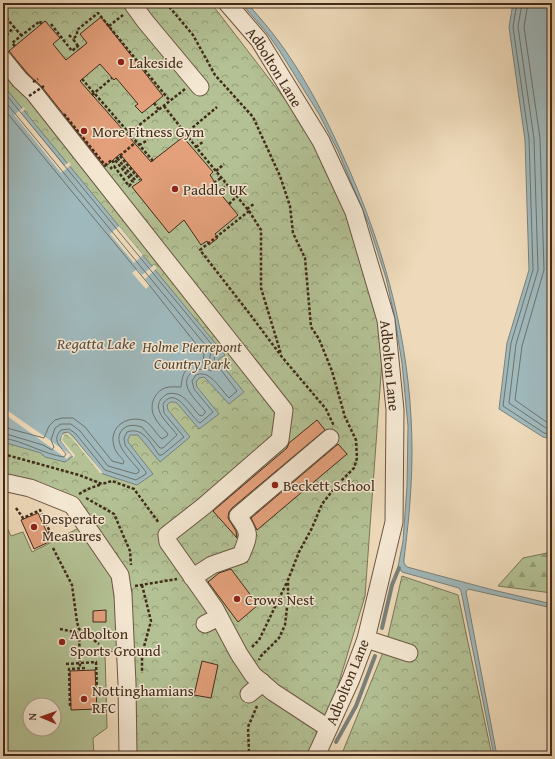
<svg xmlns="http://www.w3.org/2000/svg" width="555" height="759" viewBox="0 0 555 759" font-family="'Gentium Book Plus',serif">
<defs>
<pattern id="forest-firs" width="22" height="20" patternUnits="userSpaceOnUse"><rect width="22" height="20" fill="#b3c194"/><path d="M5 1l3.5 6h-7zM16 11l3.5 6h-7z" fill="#939d78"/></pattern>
<pattern id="park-crowns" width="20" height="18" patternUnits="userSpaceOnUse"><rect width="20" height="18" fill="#b3c194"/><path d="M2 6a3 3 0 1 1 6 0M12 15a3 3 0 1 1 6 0" fill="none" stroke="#939d78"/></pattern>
</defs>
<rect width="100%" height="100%" fill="#eedaba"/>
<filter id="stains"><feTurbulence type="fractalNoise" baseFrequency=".005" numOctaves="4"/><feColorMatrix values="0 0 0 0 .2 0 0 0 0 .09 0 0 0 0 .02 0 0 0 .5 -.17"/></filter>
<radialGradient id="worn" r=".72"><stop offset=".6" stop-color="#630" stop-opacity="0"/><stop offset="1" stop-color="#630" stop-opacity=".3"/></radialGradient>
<path fill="url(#forest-firs)" stroke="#7a7657" d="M552,552V593L498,586L523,558Z"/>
<path fill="url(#park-crowns)" stroke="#7a7657" d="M3,3H211L330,158L384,333L365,596L333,702L309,756H132L130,644L132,589L123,583L70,499L3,477Z
M402,576L458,595L492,756H341L386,645Z"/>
<path fill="#b3c194" stroke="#7a7657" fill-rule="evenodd" d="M3,519L11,536L23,532L32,552L79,528L111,573L122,651L105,652L107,728L93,738L94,756H3ZM30,705H54V729H30Z"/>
<path fill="#9fb8bb" stroke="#7a807b" d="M241,3H247C261,19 275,35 287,53C309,85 327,120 343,156C381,239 406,326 411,417C414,465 410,512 404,559V563L407,567L493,590L552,604V608L468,589L466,592L497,756H494L461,591L459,588L402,572L398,567L403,541L407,486L408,426L402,363L394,314L386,278L369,225L338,151L319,114L279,50L267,33Z
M513,3H552V439L543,437L499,409L507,343L529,270L525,140L509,27Z
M3,85L225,355L218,360L244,392L229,404L207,380L204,377L199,378L196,382L197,387L219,414L199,429L177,403L174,402H170L167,405L168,410L190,437L160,462L138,435H130L128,439V442L153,474L137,485L103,474L73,436L68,432L63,433L60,440L73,456L65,462L45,457L41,453L3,442Z"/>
<path fill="#eedaba" d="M24,107L25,109L21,113L64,166L69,162L71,165L61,173L14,115Z
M119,226L143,255L134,263L110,234Z
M154,265L157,268L145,279L150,285L146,289L132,273L137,269L142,275Z
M3,407L11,413L71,455L67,459L7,416L3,413Z
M68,433L75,440L103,473H100L72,438L67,434L64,435L62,440L75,455L74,458L61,441L62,435Z"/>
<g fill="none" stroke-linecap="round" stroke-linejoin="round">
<path stroke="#70726a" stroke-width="1" d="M517,3L513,27L529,139L533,270L511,343L503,406L544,433L552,435
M522,3L518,27L534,139L538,270L516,344L509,403L546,428L552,430
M528,3L524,27L540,138L544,270L522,346L515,400L548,423L552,424
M3,91L218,352V354L214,358L215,362L237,391L229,398C220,389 210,369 196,375L192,381L194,389L213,412L200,423C190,417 176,384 163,404L164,413L184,437L162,455H159C151,444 143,426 127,432L124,438L125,445L146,472V474L136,480L105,470L76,434L69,429L61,430C52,440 59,445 66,454L64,457C43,454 24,441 3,438
M3,99L211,352L209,361L214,369L212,371C198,365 180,374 189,391C193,398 200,405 205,411V413L202,416L199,415C190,405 183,390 167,394C146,407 169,423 177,435L163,448H160L142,427C136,425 128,424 123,429C110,442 131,460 139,470V472L136,474L108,466L80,431L71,424H61L55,428L51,440L54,447L52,450L43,445L3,433
M3,108L150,286L204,354L203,362C186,366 183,370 181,387C176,387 171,386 165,388C154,392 149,406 154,416C157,423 163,428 168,434L167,436L162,439C156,434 152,425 145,421C128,414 108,427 114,446C115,452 120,456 124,461L123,464L112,461L85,427L73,418H62L55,420L49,426L44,438L3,427"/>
<path stroke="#7a807b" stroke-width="4" d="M382,628L392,585L399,568
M336,742L356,706L375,656"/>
</g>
<path fill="#e3a07b" stroke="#422b1a" d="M101,17L163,96L142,113L135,106L138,104L116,78L114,80L100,64L80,81L151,162L183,137L213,172L210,175L214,181V186L238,215L215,234L218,238L209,245L207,241L201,245L184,220L169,233L132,187L142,180L120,154L105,167L42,87L28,74L9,51L45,21L60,38L53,44L66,60L87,43L80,34Z
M317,420L325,430L232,508L229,512L228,518L236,531L237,538L213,511L287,448L289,443Z
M338,444L347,454L257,530L251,518Z
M38,513L51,541L34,549L21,520Z
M231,569L258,605L238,622L208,582L219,573Z
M106,610V622H93V611Z
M202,661L218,665L211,698L194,695Z
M95,670L97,709L71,710L70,671Z"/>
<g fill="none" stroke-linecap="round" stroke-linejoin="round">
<g stroke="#6d5742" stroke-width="19">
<g id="minor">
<path d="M132,3L145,21L200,87"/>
<path id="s1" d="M227,3L259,40L321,141L354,212L386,320L395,410L394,522L366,639L351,679L316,756"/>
<path d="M3,59L20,80L34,93L284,410L280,440L204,506L167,535L168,542L215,609L239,654L253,675L273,692L328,728"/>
<path d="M3,482L30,488L72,505L120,575L123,595L127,684L128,756"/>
<path d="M192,577L195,576L212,565L241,555C249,535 251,534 238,516L330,438"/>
<path d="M205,624L219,617"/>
<path d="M366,639L409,653"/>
<path d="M249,694L260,685L262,682"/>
</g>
</g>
<path stroke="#422b1a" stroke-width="2.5" stroke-dasharray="3 2" stroke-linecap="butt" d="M166,3L193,35L215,75L253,117L280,176L290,206L293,233L305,258L311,327L319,339L332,371L345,417L356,440L357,458L354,468L337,485L322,504L312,528L299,552L288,580V599L285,625L279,638L261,656L259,660
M3,14L14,27
M51,24L72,51L78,46L80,49
M109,26L123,15
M69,35L73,39
M3,39L14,27L21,35
M15,46L12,43L40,21L41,24
M78,46L73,39L77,35V30L98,13L170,101
M82,79L129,133
M92,95L112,78
M154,103L159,110
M164,106L196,147L249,211L200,250L249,313L282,357L326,409L334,426
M185,134L217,107
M139,145L148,140
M196,147L204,141
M120,156L140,180
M119,159H118L135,180L133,182
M153,161L129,133L185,89
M112,169L111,168L114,166L129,186L132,183
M216,171L224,164
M133,182L115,160L136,142
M214,183L221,178
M219,192L227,185
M233,192L241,187
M229,204L237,196
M247,209L255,203
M249,211L261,230V288L281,354
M3,454L79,475L102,484L112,481L134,489L159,523
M79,494L88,489L102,484
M86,498L114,514L130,551L131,565
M16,508L23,518L40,510L50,532L48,533
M53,548L72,585L77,622L79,629L99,644
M142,585L151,621L142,654V673
M135,586L177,579
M60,629L79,633L80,668
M252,647L259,640L287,582
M66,664L96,662L97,689
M70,706L69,669L87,668
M246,756L249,751L248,727L257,706"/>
<use href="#minor" stroke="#f4e7d2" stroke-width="17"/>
<path stroke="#422b1a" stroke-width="2.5" stroke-dasharray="3 2" stroke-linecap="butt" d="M33,82L38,79
M29,96L44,86
M64,114L105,165L112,160L113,162L115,160"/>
</g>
<g fill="#8f2418" stroke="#f4e7d2" stroke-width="1.5">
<circle cx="121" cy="62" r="4"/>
<circle cx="84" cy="131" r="4"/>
<circle cx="175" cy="189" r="4"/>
<circle cx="275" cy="485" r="4"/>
<circle cx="34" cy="527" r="4"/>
<circle cx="237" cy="599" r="4"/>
<circle cx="62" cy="642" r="4"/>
<circle cx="84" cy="699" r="4"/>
</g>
<g text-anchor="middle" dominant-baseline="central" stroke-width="3" stroke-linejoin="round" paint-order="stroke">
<g font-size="15" fill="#422b1a" stroke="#f4e7d2" text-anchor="start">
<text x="129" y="62">Lakeside</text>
<text x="92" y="131">More Fitness Gym</text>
<text x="183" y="189">Paddle UK</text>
<text x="283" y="485">Beckett School</text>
<text x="42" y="518">Desperate<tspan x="42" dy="17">Measures</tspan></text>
<text x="245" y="599">Crows Nest</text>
<text x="70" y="633">Adbolton<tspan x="70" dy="17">Sports Ground</tspan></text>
<text x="92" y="690">Nottinghamians<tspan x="92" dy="17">RFC</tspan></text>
</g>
<g font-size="15" fill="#422b1a" stroke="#f4e7d2">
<text stroke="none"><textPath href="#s1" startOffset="80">Adbolton Lane</textPath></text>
<text stroke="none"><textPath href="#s1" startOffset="404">Adbolton Lane</textPath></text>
<text transform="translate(347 682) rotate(-68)">Adbolton Lane</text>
</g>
<g font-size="15" font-style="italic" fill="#594932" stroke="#f4e7d2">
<text x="192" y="346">Holme Pierrepont<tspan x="192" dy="17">Country Park</tspan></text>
</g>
<g font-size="16" font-style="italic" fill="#594e42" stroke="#f4e7d2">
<text x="96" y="343">Regatta Lake</text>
</g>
</g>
<rect width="555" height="759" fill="none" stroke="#eedaba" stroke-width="16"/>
<rect x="4" y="4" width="547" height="751" fill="none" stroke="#422b1a" stroke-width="2"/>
<rect x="8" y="8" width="539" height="743" fill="none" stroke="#422b1a"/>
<g transform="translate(42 717) rotate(272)"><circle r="19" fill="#f4e7d2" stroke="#ad9c88"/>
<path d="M0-3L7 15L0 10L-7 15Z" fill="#8f2418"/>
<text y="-6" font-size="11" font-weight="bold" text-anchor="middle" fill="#422b1a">N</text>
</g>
<rect width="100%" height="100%" filter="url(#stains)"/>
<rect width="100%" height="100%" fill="url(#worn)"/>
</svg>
